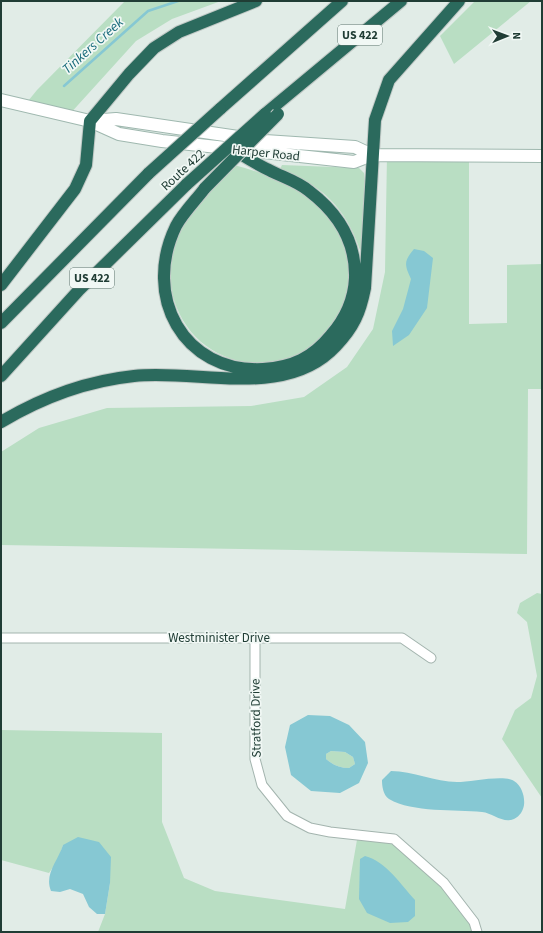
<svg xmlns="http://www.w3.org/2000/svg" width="543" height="933" viewBox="0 0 543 933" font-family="'Source Sans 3',sans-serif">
<rect width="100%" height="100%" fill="#e1ece7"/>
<path fill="#b9dec3" d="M125,1H221L172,19L136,41L68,116L24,106L37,90Z
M475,1H531L454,64L440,36Z
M387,155H469V324L507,323V265L542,264V389H528L527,554L1,545V452L39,428L107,408L251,406L304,397L347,367L373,329L385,272Z
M234,165C280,177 337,200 348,251C355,282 350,305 330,330C325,335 320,344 314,348C262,380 193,361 174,300C169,285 168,266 173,250C183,217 210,189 234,165Z
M282,165L359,168L364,173L366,190L364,249L360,250C345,207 323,186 280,169Z
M537,593L542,594V798L502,739L515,710L531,698L537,676L527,622L517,613L520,603Z
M1,730L162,733V822L184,878L215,891L345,909L358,834L394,839L444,883L477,932H98L105,914L110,883L63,845L58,860L49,873L1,860Z
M331,751L345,752L353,757L355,764L349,768C340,768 333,765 326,759V754Z"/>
<path fill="#86c8d3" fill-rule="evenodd" d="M414,249L424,251L433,258L427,308L409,335L393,346L392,331L403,309L411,279C404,264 404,261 414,249Z
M308,715L330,716L349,725L365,742L368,763L359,783L340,793L311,791L291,775L285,747L290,725ZM331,751L345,752L353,757L355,764L349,768C340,768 333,765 326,759V754Z
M391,771C413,771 435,782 457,782C470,782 505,774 514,781C522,786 525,797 524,805C523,811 520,816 514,819C503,824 493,813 482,812C455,809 413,813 389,799C383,795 382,786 382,780Z
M78,837L99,842L111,857L110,883L105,914H97L89,907L83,894L70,889L60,892L51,891C44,874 58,861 63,845Z
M365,856C386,861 401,885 415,900V916L408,922L390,923L367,913L359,899L360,859Z"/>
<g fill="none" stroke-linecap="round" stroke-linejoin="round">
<path stroke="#86c8d3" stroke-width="2.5" d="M64,86L148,11L178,1"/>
<g stroke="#a3b4ae" stroke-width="11">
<path id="street" d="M1,638H402L431,658
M255,638V759L262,785L287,816L310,828L330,832L394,839L444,883L474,922L477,932"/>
</g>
<g stroke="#9fb8af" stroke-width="14">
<path id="secondary" d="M1,100L90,121L119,134L162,141L354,162L372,155L542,156
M91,121L116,119L265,141L355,147L372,155"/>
</g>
<g stroke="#c1c9c6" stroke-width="14">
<path id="highway" d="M220,109L342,1
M265,114L401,1
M205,188C196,200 183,213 176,226C142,296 183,373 263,369C293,367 312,358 331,335C345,319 354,299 355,278C356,242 338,213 309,191C297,181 282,177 269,170C256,164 244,156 232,149
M1,285L75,189L86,165L90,121L129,74L154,48L179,32L256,1
M1,323L149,173
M1,376L79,290L187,184
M1,422C43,397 86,381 134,376C200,369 286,400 336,346C354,327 360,313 365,288L375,120L389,80L459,1"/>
</g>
<use href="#street" stroke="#fff" stroke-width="9"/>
<use href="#secondary" stroke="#fff" stroke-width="12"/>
<use href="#highway" stroke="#2b6a5d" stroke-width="12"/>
<g stroke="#c1c9c6" stroke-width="14" stroke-linecap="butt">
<path id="highway-bridge" d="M149,173L220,109
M187,184L265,114
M205,188L278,114"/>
</g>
<use href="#highway-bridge" stroke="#2b6a5d" stroke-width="12"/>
</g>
<g text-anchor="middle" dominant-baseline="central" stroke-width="3.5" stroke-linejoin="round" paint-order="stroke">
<g fill="#f1f8f5" stroke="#5f756f" stroke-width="1">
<rect x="338" y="25" width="44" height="20" rx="3"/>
<rect x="70" y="268" width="44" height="20" rx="3"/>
</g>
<g font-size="12" font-weight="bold" fill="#203d35">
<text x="360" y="35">US 422</text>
<text x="92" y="278">US 422</text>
</g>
<g font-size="13" fill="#203d35" stroke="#f1f8f5">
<text transform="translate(266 153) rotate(6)">Harper Road</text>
<text transform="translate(183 170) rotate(-43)">Route 422</text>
<text x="219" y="638">Westminister Drive</text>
<text transform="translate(256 718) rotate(-91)">Stratford Drive</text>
</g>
<g font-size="14" font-style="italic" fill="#186b7b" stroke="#f1f8f5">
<text transform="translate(93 46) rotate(-42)">Tinkers Creek</text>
</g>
</g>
<rect width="543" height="933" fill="none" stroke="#203d35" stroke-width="4"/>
<g transform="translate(507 36) rotate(89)" stroke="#f1f8f5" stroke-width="3" paint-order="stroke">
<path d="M0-3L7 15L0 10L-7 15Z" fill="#203d35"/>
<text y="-6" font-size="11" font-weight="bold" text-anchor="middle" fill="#203d35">N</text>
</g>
</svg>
